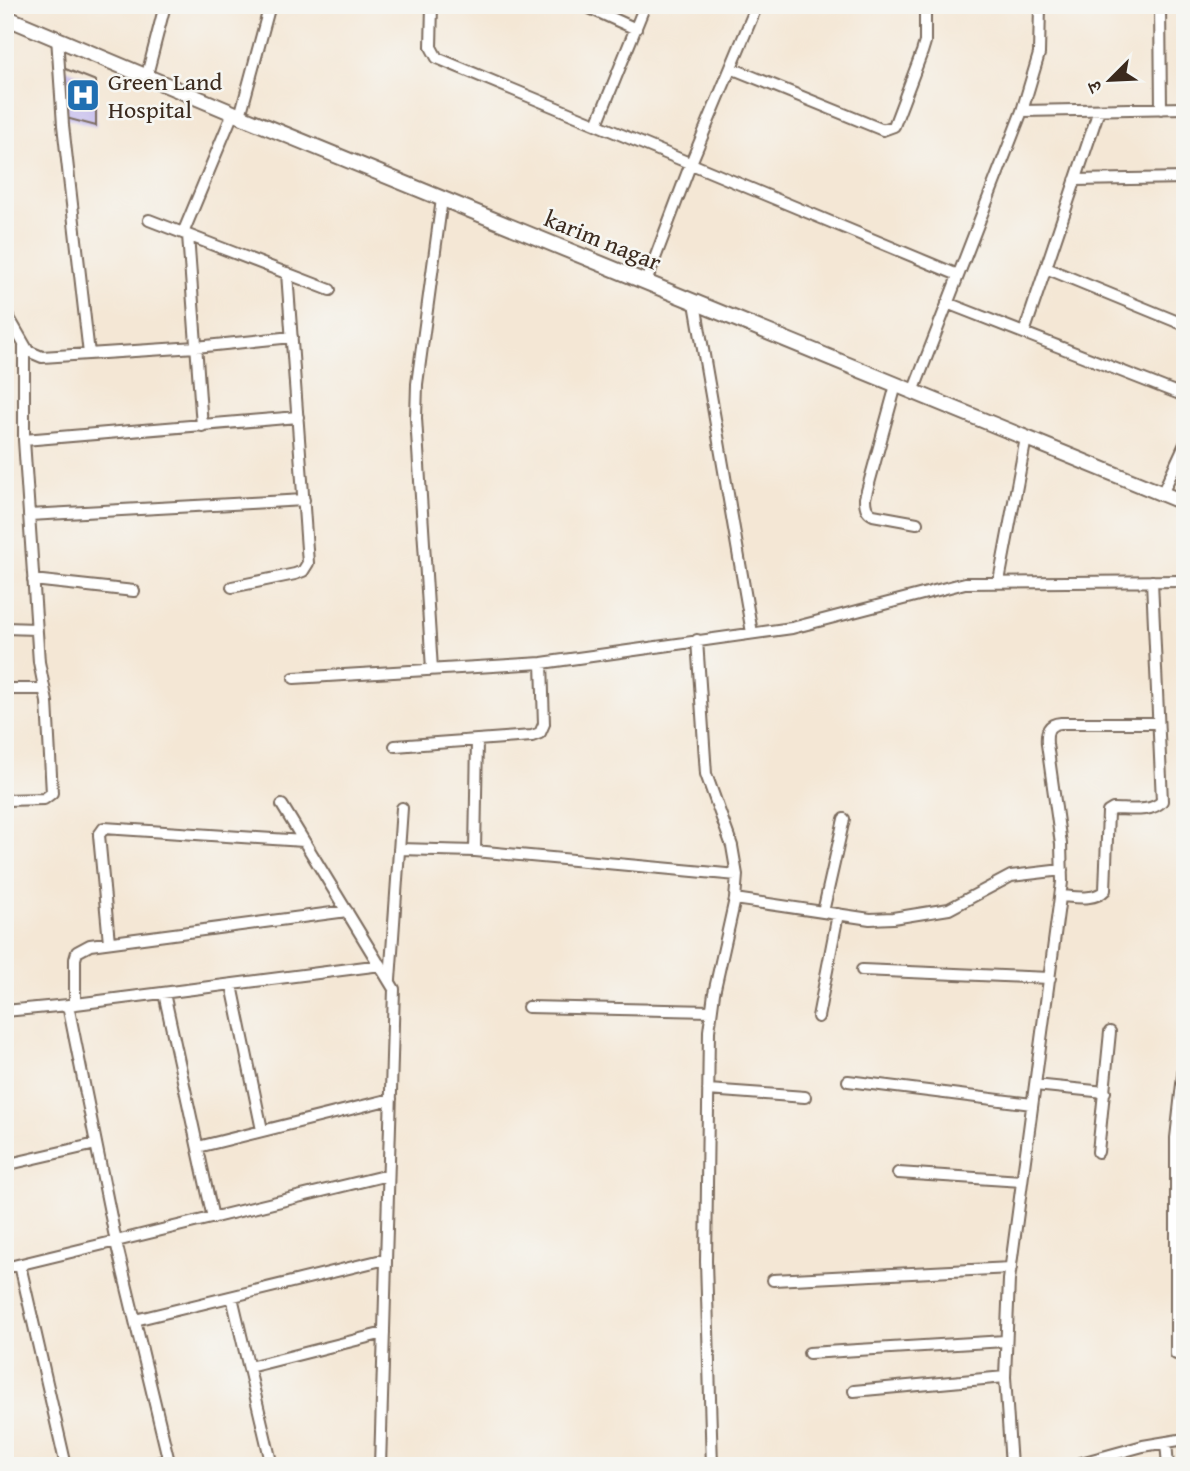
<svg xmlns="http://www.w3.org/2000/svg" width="1190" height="1471" viewBox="0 0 1190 1471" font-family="'Gentium Book Plus','Noto Serif Devanagari',serif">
<rect width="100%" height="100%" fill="#f6f6f2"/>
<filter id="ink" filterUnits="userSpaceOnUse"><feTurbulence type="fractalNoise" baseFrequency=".0143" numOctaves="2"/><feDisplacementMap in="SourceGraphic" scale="14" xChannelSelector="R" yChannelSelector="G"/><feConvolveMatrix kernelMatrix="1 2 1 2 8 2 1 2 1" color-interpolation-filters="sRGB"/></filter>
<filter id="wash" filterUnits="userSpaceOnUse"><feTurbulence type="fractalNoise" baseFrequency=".00686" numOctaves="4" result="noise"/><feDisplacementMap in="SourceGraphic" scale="28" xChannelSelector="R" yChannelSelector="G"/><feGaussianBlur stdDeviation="1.57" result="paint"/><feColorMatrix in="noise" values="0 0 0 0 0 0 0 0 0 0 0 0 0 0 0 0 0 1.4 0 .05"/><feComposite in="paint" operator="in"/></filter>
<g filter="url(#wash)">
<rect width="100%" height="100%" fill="#f4e7d5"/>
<g id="blocks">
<path fill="#baafec" d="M63,68L96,81V126L66,118Z"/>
</g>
</g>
<g filter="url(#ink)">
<use href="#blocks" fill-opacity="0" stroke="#7c6c5e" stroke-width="2"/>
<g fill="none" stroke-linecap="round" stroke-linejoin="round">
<g stroke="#7c6c5e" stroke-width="14">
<path id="minor" d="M432,5L431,47L437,58L958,275
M583,5L636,29
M1160,5L1161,109
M57,37L63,125L89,354
M731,68L883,130L894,126L922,52L925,42V5
M147,75L165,5
M1022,111L1039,54L1040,5
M240,116L270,5
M597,124L645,5
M1075,180L1185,178
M149,220L330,290
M183,233L233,113
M188,235L202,426
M1046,268L1185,325
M646,282L691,163L757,5
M695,303L752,633
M947,303L1185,396
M5,311L28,351L42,357L196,347L292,337
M1024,333L1099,110
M896,385L865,498C865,506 866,511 873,515L917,523
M913,392L1022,111L1185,108
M24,440L298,417
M1162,494L1185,444
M29,515L304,500
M33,580L134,591
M999,581L1026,438
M232,587L295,574L303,571L308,563L287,273
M5,628L36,629
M697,640L706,774L732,846L737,875L735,899L714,993L709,1031L706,1261L712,1466
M432,669L416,418L417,384L442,199
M294,678L542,663L792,628L965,583L1185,581
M5,689H44
M395,746L532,736L540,733L544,724L542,663
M5,800L44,799L52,793L47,702L39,662L24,440V344
M282,805L394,989L380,1466
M399,849L475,851L737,875
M475,851L477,740
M1061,896C1075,897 1095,901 1105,890L1108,812L1113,809C1128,809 1152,813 1162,801L1152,581
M735,899L870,919L893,918L949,909L1011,876L1062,870
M823,912L844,819
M109,942L99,835L104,828L304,841
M862,970L1050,978
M390,980L402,808
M232,985L262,1130
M164,993L213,1218
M75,1004V959L77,952L90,945L347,911
M68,1005L116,1242L170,1466
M528,1007L711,1011
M5,1011L68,1005L381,965
M818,1017L838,914
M848,1081L1032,1104
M1035,1085L1105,1092
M708,1090L805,1097
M198,1147L391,1099
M1098,1152L1110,1032
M5,1165L96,1144
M898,1173L1022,1181
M20,1265L66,1466
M5,1268L388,1175
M773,1280L1011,1268
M232,1297L272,1466
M135,1320L386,1259
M809,1353L1005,1341
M1176,1354V1138L1185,1057
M249,1367L384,1333
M854,1391L1005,1377
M1166,1442L1168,1466
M145,1466L168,1460
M1011,1466L1005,1377L1009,1280L1062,882L1061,844L1047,744C1046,731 1048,724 1061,723H1158
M1070,1466L1143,1446L1185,1439"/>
</g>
<g stroke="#7c6c5e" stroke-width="18">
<path id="tertiary" d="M5,17L233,113L1185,503"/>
</g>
<use href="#minor" stroke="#fff" stroke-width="10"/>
<use href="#tertiary" stroke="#fff" stroke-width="14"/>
</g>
</g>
<defs>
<g id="hospital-square" transform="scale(1.75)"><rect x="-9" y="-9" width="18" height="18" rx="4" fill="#1f6fb2" stroke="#f6f6f2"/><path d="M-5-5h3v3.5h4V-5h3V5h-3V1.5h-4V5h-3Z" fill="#fff"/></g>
</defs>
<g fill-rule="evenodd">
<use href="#hospital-square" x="83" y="95"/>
</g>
<g text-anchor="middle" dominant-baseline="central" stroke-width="5" stroke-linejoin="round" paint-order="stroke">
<g font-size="24" fill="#3b2a1e" stroke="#f6f6f2" text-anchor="start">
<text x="108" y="81">Green Land<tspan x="108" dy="28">Hospital</tspan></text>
</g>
<g font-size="24" fill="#3b2a1e" stroke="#f6f6f2">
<text transform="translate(603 240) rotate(22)">karim nagar</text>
</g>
</g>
<rect width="1190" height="1471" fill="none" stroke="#f6f6f2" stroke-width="28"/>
<g transform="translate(1110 80) rotate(246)" stroke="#f6f6f2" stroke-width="5" paint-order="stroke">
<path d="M0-5L12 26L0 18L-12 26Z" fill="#3b2a1e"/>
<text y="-10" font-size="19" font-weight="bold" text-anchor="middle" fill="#3b2a1e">उ</text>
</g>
</svg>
